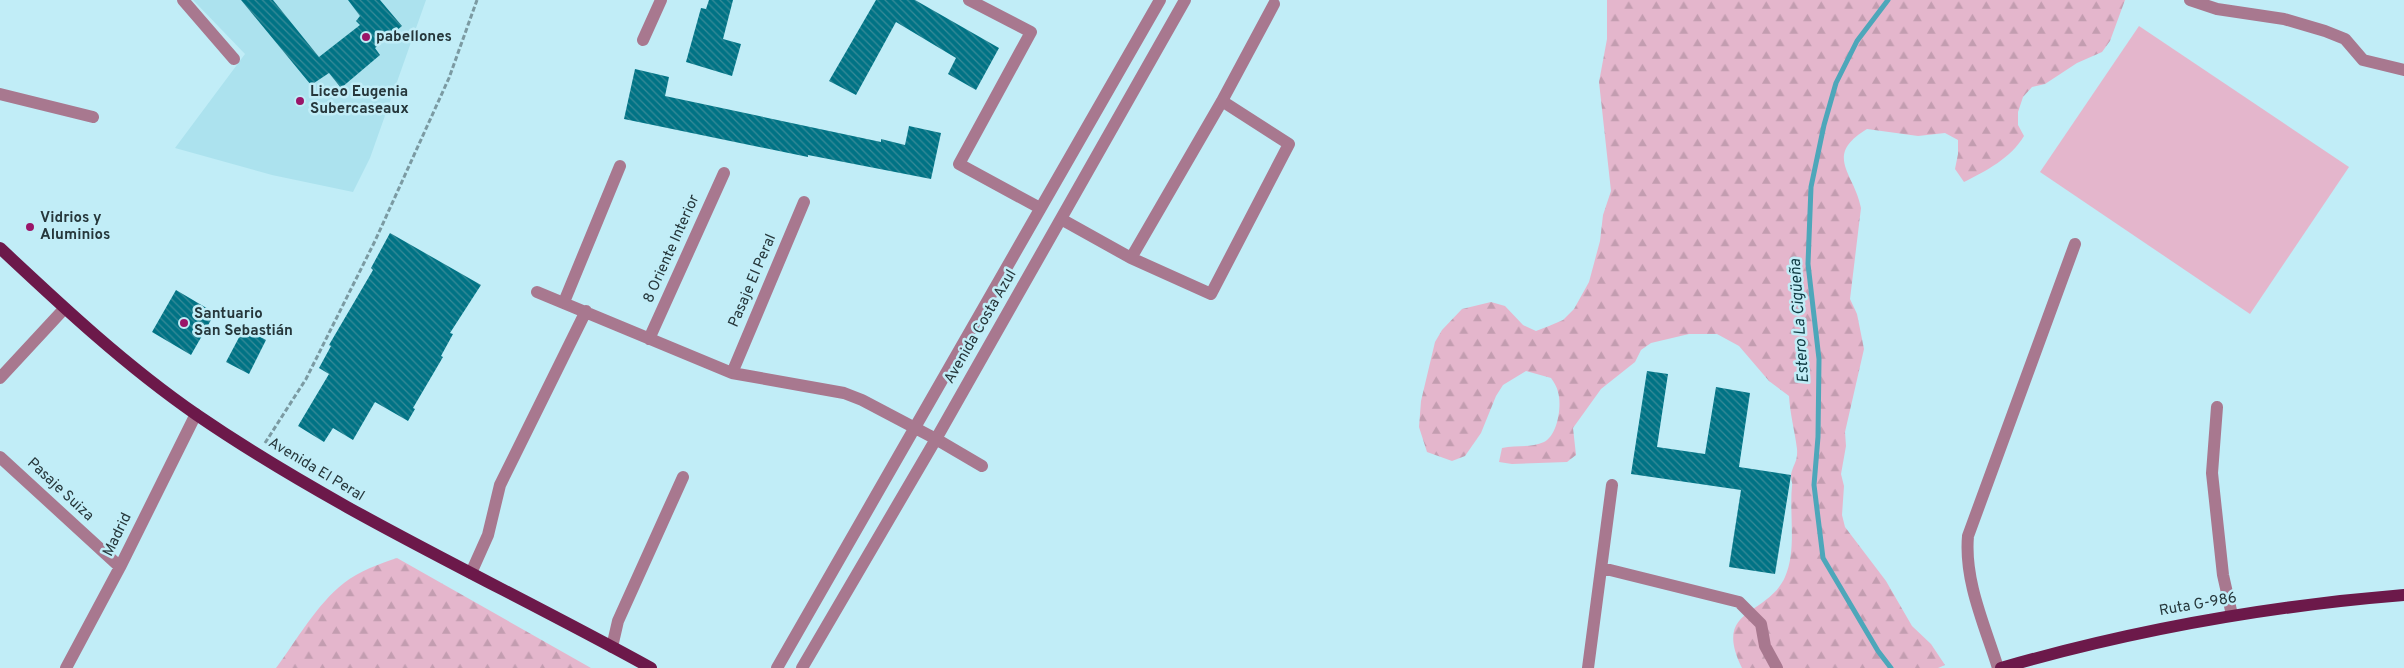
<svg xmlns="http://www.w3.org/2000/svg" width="2404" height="668" viewBox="0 0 2404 668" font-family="Overpass,sans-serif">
<defs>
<pattern id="forest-firs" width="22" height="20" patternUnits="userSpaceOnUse" patternTransform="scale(1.25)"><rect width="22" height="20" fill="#e4b6cc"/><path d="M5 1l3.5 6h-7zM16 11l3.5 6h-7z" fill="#c39db0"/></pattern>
<pattern id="building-back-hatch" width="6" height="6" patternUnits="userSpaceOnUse" patternTransform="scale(1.25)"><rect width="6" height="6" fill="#007385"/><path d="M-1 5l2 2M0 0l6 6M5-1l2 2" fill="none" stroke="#398b98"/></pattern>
</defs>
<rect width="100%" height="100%" fill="#c1edf7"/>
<path fill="#ace2ee" d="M193,0H426L370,158L353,192L272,175L175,148L245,54Z"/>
<path fill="url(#forest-firs)" d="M1607,0H2125L2110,41L2102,52L2077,63L2045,84L2032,87L2023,97L2018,112V125L2024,136C2011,158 1986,171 1964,182L1955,169L1958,154V140L1945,133L1918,136L1867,129C1823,156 1854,172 1861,208L1850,299L1857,314L1864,349L1845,432L1846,446L1841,474L1844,486L1842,515L1845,527L1886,581L1912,626L1931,644L1945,665L1938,668H1742C1712,607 1767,617 1785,577C1797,550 1789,514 1792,486C1793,482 1790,478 1791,475C1793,464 1798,462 1797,449C1795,432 1790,414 1789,396L1769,381L1739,346L1717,334H1689L1651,343L1641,350L1635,362L1601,389L1573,428L1576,455L1567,462L1512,464L1499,462L1502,448C1516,445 1531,448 1544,442C1558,435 1562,405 1558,392C1557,387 1554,382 1551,378L1526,371L1503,385L1496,396L1481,433L1465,456L1452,461L1427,452L1419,427L1421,401L1435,342L1442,330L1462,309L1491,302L1505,306L1523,325L1536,331L1549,326L1563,320L1574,309L1589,282L1600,241L1603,215L1611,191L1599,82L1607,39Z
M397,558L591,668H276C297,640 316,605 344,583C359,571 379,564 397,558Z"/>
<path fill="#e4b6cc" d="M2139,26L2349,167L2250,314L2040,172Z"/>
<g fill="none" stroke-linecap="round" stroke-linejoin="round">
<path stroke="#4da7ba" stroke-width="5" d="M1888,0L1857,41L1836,83L1824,125L1811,187L1808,264L1819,359L1818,437L1814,485L1823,558L1878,651L1891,668"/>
</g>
<path fill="url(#building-back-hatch)" d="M241,0H273L319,57L360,25L356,21L360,16L348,0H380L402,26L375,48L380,55L341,88L329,73L311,85Z
M709,0H733L723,39L741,44L732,76L686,62L701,8L706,9Z
M876,0H915L999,48L976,90L948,74L956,58L896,22L856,95L829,81Z
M635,69L669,77L665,96L881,142V139L905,145L909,126L941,133L931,179L808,155V157L624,119Z
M390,233L481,285L450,333L453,334L441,356L443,357L413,408L415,409L408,421L375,402L353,440L333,428L324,442L298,426L329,374L319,368L331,346L329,345L373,270L371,268Z
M176,290L215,313L191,355L152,332Z
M244,328L266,340L249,374L226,362Z
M1647,371L1668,374L1657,447L1705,454L1716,387L1750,393L1739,467L1791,475L1775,574L1729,567L1741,490L1631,474Z"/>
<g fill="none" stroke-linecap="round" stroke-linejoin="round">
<path stroke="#7b9aa2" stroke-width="3" stroke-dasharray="5 2.5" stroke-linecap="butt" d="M265,443L306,379L375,241L449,78L477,0"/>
<path stroke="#a8788f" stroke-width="12" d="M183,0L234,59
M969,0L1031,32L959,164L1040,208
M2190,0L2217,9L2284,19L2325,31L2345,39L2363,60L2404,70
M643,40L661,0
M0,94L93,117
M1061,219L1131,258L1211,294L1289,144L1222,101
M1131,258L1222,101L1274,4
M537,292L732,373L844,393L862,400L936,439L982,466
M564,302L620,166
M649,339L724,173
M732,373L804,202
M0,378L64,309
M2217,407L2212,473L2223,575L2232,615
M0,457L120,567
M1602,568L1739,602L1761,624L1765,646L1777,668
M471,573L488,535L500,485L586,311
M612,647L618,621L683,477
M66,668L120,567L196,414
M777,668L1160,0
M802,668L936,439L1185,0
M1588,668L1612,485
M1998,668C1985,626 1964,581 1968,536L2075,244"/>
<path stroke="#6c194a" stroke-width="12" d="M0,248C63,307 126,366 197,415C340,513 499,584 651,668
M2001,668C2133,630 2267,606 2404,595"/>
</g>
<g fill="#9a1568" stroke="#c1edf7" stroke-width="2">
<circle cx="366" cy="37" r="5"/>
<circle cx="300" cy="101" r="5"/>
<circle cx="30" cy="227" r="5"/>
<circle cx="184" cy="323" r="5"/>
</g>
<g text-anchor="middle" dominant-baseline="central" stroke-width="5" stroke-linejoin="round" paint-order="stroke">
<g font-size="15" font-weight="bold" fill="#26373b" stroke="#c1edf7" text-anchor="start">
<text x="376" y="37">pabellones</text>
<text x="310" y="92">Liceo Eugenia<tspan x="310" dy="17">Subercaseaux</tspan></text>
<text x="40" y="218">Vidrios y<tspan x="40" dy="17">Aluminios</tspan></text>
<text x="194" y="314">Santuario<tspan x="194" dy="17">San Sebastián</tspan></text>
</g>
<g font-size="15" fill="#26373b" stroke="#c1edf7">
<text transform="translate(672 249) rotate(-66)">8 Oriente Interior</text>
<text transform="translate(753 281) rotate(-67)">Pasaje El Peral</text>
<text transform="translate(981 327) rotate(-60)">Avenida Costa Azul</text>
<text transform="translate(316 470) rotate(31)">Avenida El Peral</text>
<text transform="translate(60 490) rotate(43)">Pasaje Suiza</text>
<text transform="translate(118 535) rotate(-64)">Madrid</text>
<text transform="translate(2198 605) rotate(-10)">Ruta G-986</text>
</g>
<g font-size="16" font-style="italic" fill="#0e3941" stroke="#c1edf7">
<text transform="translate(1800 321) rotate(-94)">Estero La Cigüeña</text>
</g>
</g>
</svg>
